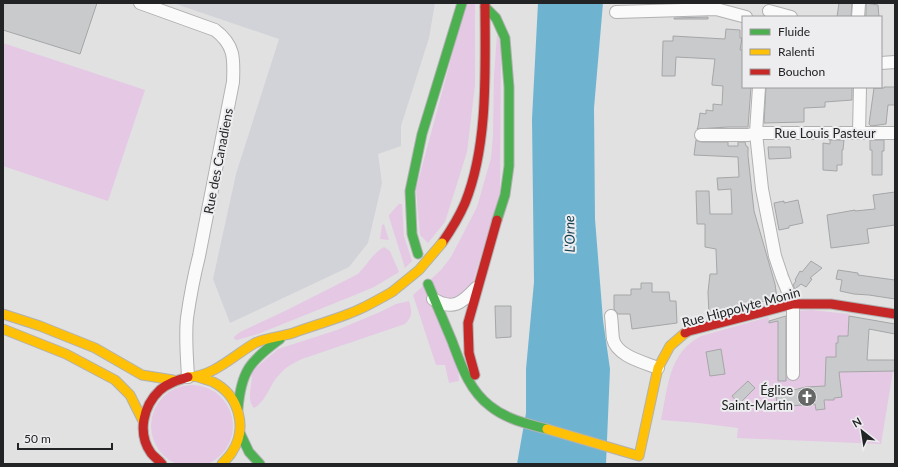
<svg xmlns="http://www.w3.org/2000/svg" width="898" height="467" viewBox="0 0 898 467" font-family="Lato,sans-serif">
<rect width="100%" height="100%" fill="#e1e1e2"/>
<path fill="#d2d3d8" d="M173,3H435L429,38L401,126V146L378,154L382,183L368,243L349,267L230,323L213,279L236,174L279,39Z"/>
<path fill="#e5c8e4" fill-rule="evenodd" d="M466,3H475V85L467,152L445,222L428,243L420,235L416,189Z
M497,35L501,44L500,193L473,282L461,297L446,301L439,296L431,279L441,270L451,257L477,207L491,158L493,135L494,75Z
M3,43L145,90L108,201L3,166Z
M399,204H402L404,236L412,261L405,268L389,217V215Z
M384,224L389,240L380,239L382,225Z
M384,247L390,251L399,272L374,287L350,297L258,334L237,340L234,339V337L240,332L289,309L358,274C367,265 373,253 384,247Z
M423,286L458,369L459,381L449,383L445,365H436L413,295Z
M409,301C412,311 413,316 405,324L302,359C294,363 285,367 279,375C270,384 266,402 254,408C245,398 254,384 251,372L278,349L337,330L380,312L396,304Z
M811,310L849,314L848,338L846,336L838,337L839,343L836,344V357H826V371H893L881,444L737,438L738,428L699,423L661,420C668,388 668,353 701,336L768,317L770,323L778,321V376L787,373L789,374L798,311ZM830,386H841L842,397L834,398L833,400L832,399L824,401L825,409L816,410L815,401L777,408L776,391L806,387Z
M151 426a41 41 0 1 1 82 0a41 41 0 1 1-82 0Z"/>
<path fill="#6eb4d0" d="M538,3H603L594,108L595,219L603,320L610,369L606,464H517L526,413V369L534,282L532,119Z"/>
<path fill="#c9cacb" stroke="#a5a6a7" d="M3,3H97L80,54L3,30Z
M839,3H852L851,17H837Z
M866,3L878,5L879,17H866Z
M708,17V19H674V18Z
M726,29L740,30V38H742L740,50H743V87H751L748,127H728L697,129L698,127L700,113L706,114V110L713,111V104L722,105L723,86L712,85V83L715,59L676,57L675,76H662L663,41H673V36L725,39Z
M766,87H852V100L825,102V107L804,108V122L764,123Z
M884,87H895V105H888L886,124L871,126L869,124L874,88H884Z
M696,140L701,142H728V146H738V142H745L746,146L748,147V156L754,211L775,284L777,298L733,309L720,311V313L709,315L708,292L710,274H717L716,249L705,247V224H697L696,191H709L710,214H732L731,189L718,190L717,178L739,177L738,157L694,155Z
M830,140H844L843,150H842V165H837V171L823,170V143L830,144Z
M870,140H884V151H882V175H872V150H870Z
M768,147H790L791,158L769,159Z
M895,192V225L867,229L869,243L831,248L827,215L855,210V211L875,209L873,195Z
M798,200L803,223L789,226V228L779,230L774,203L784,201V203Z
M811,261L822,268L810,278L812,279L806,287L801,284L795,289L793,285L796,281L795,280L800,271L802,272Z
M838,270L858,273V275L895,280V299L869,295L854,294L840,291L842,280L836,279Z
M641,283H652V292H669L670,301H676L677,323L632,329L630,314H618L614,309V295H631V289H641Z
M495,306H511V337L496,338Z
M786,316V381H778V321L769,323V321Z
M849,316L895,324V334L869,329L867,360H895V371L839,372L842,397L834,398V400H824L825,409L816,410L815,404L777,407L776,394L806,387L825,386L826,357H836V343H838V336H848Z
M721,349L725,374L710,376L706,352Z
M748,381L755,388L739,404L732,396Z"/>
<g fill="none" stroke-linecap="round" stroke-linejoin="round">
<g stroke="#b1b1b2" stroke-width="14">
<path id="street" d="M140,3L215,30C235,45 234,59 233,82L199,256C194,276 190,297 187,318C185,337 187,357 188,377
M769,11L791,17
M616,12L716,9L746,17
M858,17L859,4
M881,63L895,62
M759,87L756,133L762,189L775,256L782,277L793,304V374
M859,133L860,87
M701,135H748L756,133H895
M433,299C453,311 462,303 476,288
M611,316C612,323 612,331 613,339C617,356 643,362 658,368"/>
</g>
<g stroke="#b1b1b2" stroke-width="11">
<path id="fast" d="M485,7L496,18L505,38L509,87V166L505,195L497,220
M418,254L412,234L410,191L422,134L462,3
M428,284C436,303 444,322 452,341C461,365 469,390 490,406C506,419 527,424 547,429
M238,409C241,371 250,361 280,339
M240,433L249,452L260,464"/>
</g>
<g stroke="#b1b1b2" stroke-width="11">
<path id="slow" d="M3,314L40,326L95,348L142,375L173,380
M3,329L66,354L115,380L130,395L143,421
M188,377C213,377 234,355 255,343C267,337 281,337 293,333C315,325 338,319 360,309C371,304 381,298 392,292
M198,377C203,379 208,380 213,382C239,395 248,428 232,452C230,456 225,460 222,464
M547,429L639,456L658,368L670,346L685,333"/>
</g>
<g stroke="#b1b1b2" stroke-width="11">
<path id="jam" d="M442,243C451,230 459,217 465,203C489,144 485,66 485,3
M685,333L689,331L793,304H831L895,314
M475,375L469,353L468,323L497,220
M162,464C159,460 154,457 151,453C137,433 143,406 160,390C168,383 178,380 188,377"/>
</g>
<use href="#street" stroke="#fafafb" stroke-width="12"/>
<use href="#fast" stroke="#4caf50" stroke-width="9"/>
<use href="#slow" stroke="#ffc107" stroke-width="9"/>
<use href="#jam" stroke="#c62828" stroke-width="9"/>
<g stroke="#b1b1b2" stroke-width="11" stroke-linecap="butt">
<path id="slow-bridge" d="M392,292L419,270L442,243"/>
</g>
<use href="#slow-bridge" stroke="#ffc107" stroke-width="9"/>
</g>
<defs>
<g id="church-disc" transform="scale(1)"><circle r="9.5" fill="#656666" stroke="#ededf0"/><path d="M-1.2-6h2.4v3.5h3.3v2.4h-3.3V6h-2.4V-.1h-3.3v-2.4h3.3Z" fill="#fff"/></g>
</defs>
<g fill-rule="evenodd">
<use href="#church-disc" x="807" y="397"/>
</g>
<g text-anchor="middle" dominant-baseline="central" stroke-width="4" stroke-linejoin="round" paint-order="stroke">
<g font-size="13" fill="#222324" stroke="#ededf0">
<text x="825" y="133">Rue Louis Pasteur</text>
<text transform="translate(218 161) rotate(-79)">Rue des Canadiens</text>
<text transform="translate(741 307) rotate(-15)">Rue Hippolyte Monin</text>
</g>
<g font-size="13" fill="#222324" stroke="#ededf0" text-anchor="end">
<text x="793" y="390">Église<tspan x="793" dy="15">Saint-Martin</tspan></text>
</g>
<g font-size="14" font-style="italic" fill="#154052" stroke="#ededf0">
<text transform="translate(569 234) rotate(-91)">L'Orne</text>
</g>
</g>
<rect width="898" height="467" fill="none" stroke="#222324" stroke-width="8"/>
<rect x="742" y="16" width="140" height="72" fill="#ededf0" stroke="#9c9c9e"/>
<rect x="750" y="29" width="20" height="6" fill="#4caf50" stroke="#9c9c9e"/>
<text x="778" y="36" font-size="12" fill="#222324">Fluide</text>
<rect x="750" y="49" width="20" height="6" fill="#ffc107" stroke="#9c9c9e"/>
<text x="778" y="56" font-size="12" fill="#222324">Ralenti</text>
<rect x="750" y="69" width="20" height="6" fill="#c62828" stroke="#9c9c9e"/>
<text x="778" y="76" font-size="12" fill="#222324">Bouchon</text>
<g transform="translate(862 431) rotate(330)" stroke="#ededf0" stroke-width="3" paint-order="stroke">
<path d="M0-3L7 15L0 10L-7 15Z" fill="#222324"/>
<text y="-6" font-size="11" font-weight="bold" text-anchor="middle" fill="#222324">N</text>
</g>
<path d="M18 443v6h94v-6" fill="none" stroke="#222324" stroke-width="2"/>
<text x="24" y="443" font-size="12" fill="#222324" stroke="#ededf0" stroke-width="3" paint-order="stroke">50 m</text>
</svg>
